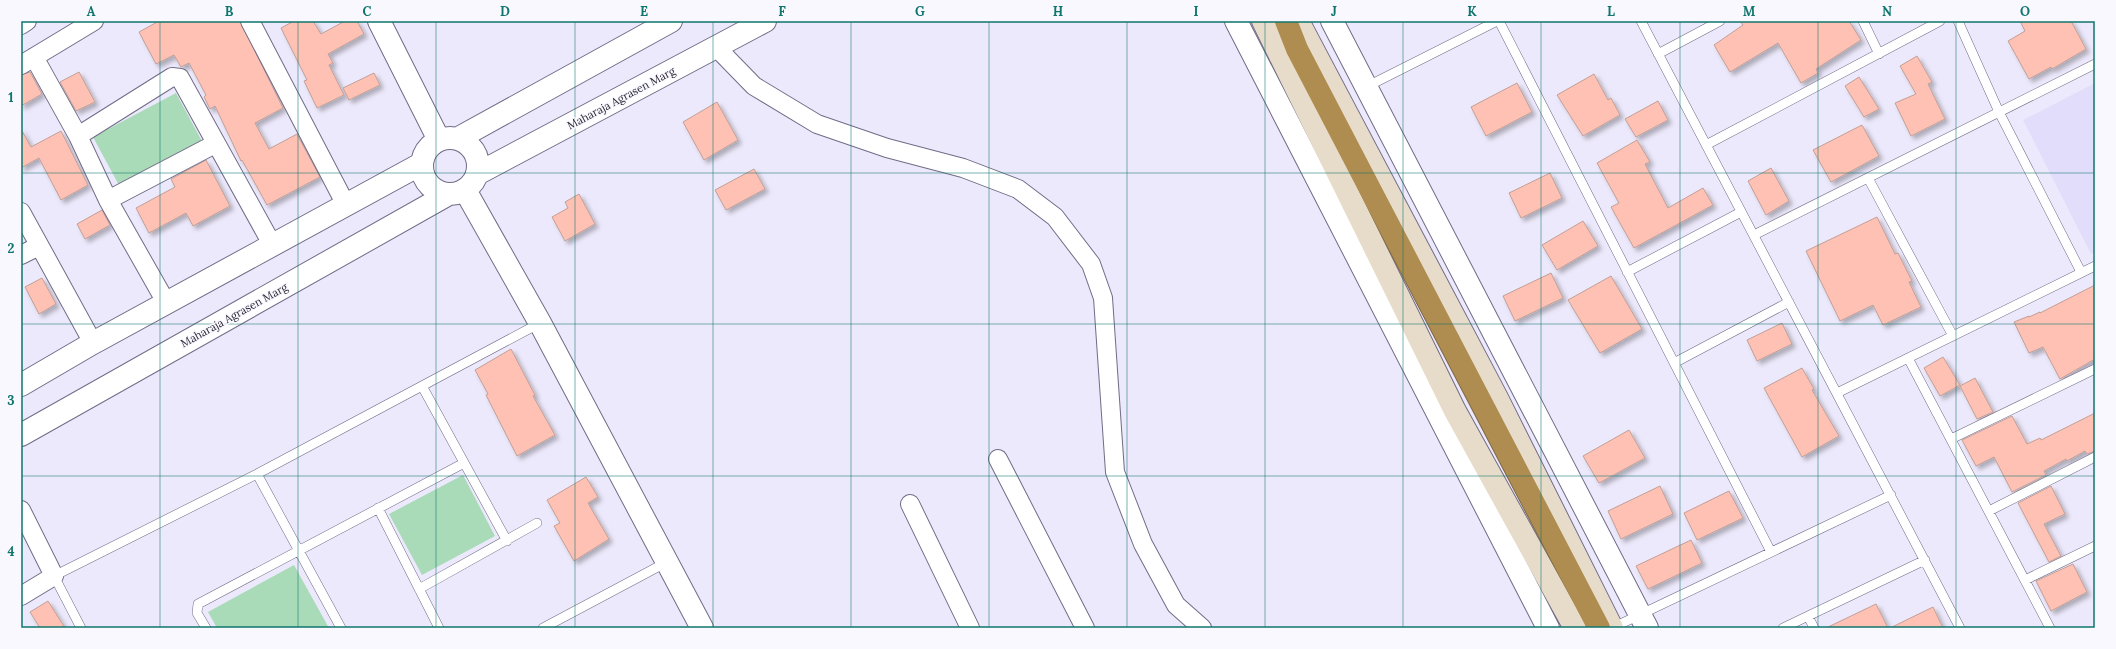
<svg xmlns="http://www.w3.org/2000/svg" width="2116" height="649" viewBox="0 0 2116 649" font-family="Lora,serif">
<defs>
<filter id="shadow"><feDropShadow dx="3.5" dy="3.5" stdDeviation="2" flood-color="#0004"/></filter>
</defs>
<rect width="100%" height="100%" fill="#ede9fc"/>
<path fill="#e3ddfc" d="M2095,83V252L2091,254L2023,120Z"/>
<path fill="#a9dbb9" d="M176,93L204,145L121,189L93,137Z
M463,475L495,536L422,575L389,514Z
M294,565L329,628H217L208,612Z"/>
<path fill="#fec1b3" stroke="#c19f97" filter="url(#shadow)" d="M159,21H240L283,108L255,123L269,149L297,134L320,177L267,205L242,160L241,161L215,106L210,109L204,97L206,95L189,63L181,67L174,55L156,64L139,32Z
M294,21H313L321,34L345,21H357L364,34L328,54L333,63L329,65L344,95L317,108L304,81L307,80L281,28Z
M1740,21H1849L1861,40L1816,69L1818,73L1801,83L1778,43L1730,72L1714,45L1743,25Z
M2020,21H2071L2086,49L2052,69L2051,67L2029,79L2008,41L2025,31Z
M1917,56L1932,82L1928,84L1945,119L1911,136L1895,103L1916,94L1900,66Z
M30,72L42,94L21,106V75Z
M79,72L95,102L76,111L60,82Z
M374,73L380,85L349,100L343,88Z
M1594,74L1608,100L1611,98L1620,115L1583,136L1557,95Z
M1859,77L1879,109L1864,117L1845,86Z
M1517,83L1532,112L1486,136L1471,107Z
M1658,101L1668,120L1636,137L1625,119Z
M717,102L738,140L704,160L683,122Z
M1862,125L1879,156L1831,182L1813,150Z
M21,129L31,147L61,131L88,185L61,200L39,158L21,168Z
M1637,140L1650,162L1645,164L1668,208L1703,188L1713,205L1634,248L1611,207L1619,203L1597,163Z
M206,160L230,206L193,226L186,213L149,233L136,208L175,187L171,179Z
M1771,168L1789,201L1766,215L1748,181Z
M754,169L765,189L726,210L715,190Z
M1550,173L1562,198L1521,218L1509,193Z
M579,194L595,224L565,241L552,217L568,208L565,202Z
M102,210L110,225L85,239L77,224Z
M1877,217L1895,254L1898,253L1912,281L1909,282L1921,307L1883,325L1873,305L1840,321L1806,251Z
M1583,221L1598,246L1557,270L1542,245Z
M1551,273L1563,298L1515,321L1503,296Z
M1611,276L1642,329L1600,353L1568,300Z
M42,278L56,304L39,314L25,287Z
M2095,285V359L2060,379L2043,347L2029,353L2014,322L2029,316V317L2040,312V313Z
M1782,323L1792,344L1757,361L1747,340Z
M511,349L535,395L533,396L555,435L517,456L486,395L488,394L475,370Z
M1943,357L1960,385L1940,396L1924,368Z
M1802,368L1814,389L1812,390L1839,436L1802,457L1764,388Z
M1975,378L1993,412L1977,419L1960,386Z
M2095,413V451L2087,454L2085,451L2067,461L2066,459L2044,471L2046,475L2012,492L1994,457L1976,466L1962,440L2012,416L2027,444L2040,438L2041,440Z
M1629,430L1645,458L1599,483L1583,456Z
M586,477L598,497L588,503L609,539L574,561L554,526L560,523L547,500Z
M1660,486L1673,514L1621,539L1608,511Z
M2051,486L2065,514L2044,524L2061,556L2049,562L2018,503Z
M1729,491L1743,518L1697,540L1684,513Z
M1691,540L1702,563L1648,589L1636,566Z
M2073,564L2087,592L2051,611L2036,581Z
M48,601L65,628H40L30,612Z
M1876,604L1888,628H1826Z
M1933,607L1943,628H1890Z"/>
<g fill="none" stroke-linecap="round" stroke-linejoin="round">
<g stroke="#716c87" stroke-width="10">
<path id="service" d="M1499,21L1771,552
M1641,21L1960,628
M1863,21L1879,54
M1958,21L1999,112L2081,272
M1658,54L1720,21
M1366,87L1497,21
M1706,145L1940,21
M1868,178L1953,336
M1754,235L2095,64
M1627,272L1741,212
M1908,358L2050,628
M1674,363L1789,302
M422,386L507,541
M1837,393L2095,266
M1951,439L2095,369
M257,474L341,628
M378,508L439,628
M1989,511L2095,457
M2025,580L2095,546
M419,589L537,523
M1808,616L1814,628
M81,628L54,576L257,474L540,323
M206,628L197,613L198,604L464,463
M543,628L667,562
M1612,628L1891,495
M1783,628L1925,560"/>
</g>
<g stroke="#716c87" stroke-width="20">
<path id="minor" d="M250,21L346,205
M21,25L27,21
M717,48L754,86L817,124L887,148L963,168L1018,189L1055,217L1091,264L1103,298L1115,472L1143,544L1176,605L1202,628
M34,57L78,136L108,200L167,304
M21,65L94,21
M78,136L172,77L180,78L273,246
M108,200L215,144
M21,212L93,343
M21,255L39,246
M998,459L1085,628
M910,504L970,628
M21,510L54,576L21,596"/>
</g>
<g stroke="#716c87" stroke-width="24">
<path id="tertiary" d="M379,21L439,140
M1236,21L1548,628
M1332,21L1647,628
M422 166a28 28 0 1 1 56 0a28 28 0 1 1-56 0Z
M457,139L671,21
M477,174L765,21
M465,190L540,323L702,628
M21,385L93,343L421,164
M21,435L447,195"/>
</g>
<g stroke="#716c87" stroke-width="24">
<path id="secondary" d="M1263,21L1455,411L1575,628
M1298,21L1497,398L1612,628"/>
</g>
<g stroke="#816946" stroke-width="24">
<path id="motorway" d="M1286,21L1297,49L1599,628"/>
</g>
<use href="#service" stroke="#fff" stroke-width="9"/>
<use href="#minor" stroke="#fff" stroke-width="18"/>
<use href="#tertiary" stroke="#fff" stroke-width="22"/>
<use href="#secondary" stroke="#e7dcca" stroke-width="22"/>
<use href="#motorway" stroke="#af8c4f" stroke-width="22"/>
</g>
<path fill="none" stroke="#0f766e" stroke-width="1" stroke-opacity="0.55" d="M160,21V628M298,21V628M436,21V628M575,21V628M713,21V628M851,21V628M989,21V628M1127,21V628M1265,21V628M1403,21V628M1541,21V628M1680,21V628M1818,21V628M1956,21V628M21,173H2095M21,324H2095M21,476H2095"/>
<g text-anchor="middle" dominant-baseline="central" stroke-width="3" stroke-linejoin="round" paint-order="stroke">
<g font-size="11" fill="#2c2935" stroke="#faf8ff">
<text transform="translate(621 98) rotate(-28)">Maharaja Agrasen Marg</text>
<text transform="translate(234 315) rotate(-29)">Maharaja Agrasen Marg</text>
</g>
</g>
<rect width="2116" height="649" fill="none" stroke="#faf8ff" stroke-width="44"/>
<rect x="22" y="22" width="2072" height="605" fill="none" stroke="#0f766e" stroke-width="1.5"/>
<g font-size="13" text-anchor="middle" font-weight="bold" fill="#0f766e">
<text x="91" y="16">A</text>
<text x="229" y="16">B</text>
<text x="367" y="16">C</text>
<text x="505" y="16">D</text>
<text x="644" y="16">E</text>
<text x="782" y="16">F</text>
<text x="920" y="16">G</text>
<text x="1058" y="16">H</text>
<text x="1196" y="16">I</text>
<text x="1334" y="16">J</text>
<text x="1472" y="16">K</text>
<text x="1611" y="16">L</text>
<text x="1749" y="16">M</text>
<text x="1887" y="16">N</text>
<text x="2025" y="16">O</text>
<text x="11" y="102">1</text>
<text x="11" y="253">2</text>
<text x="11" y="405">3</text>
<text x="11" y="556">4</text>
</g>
</svg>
